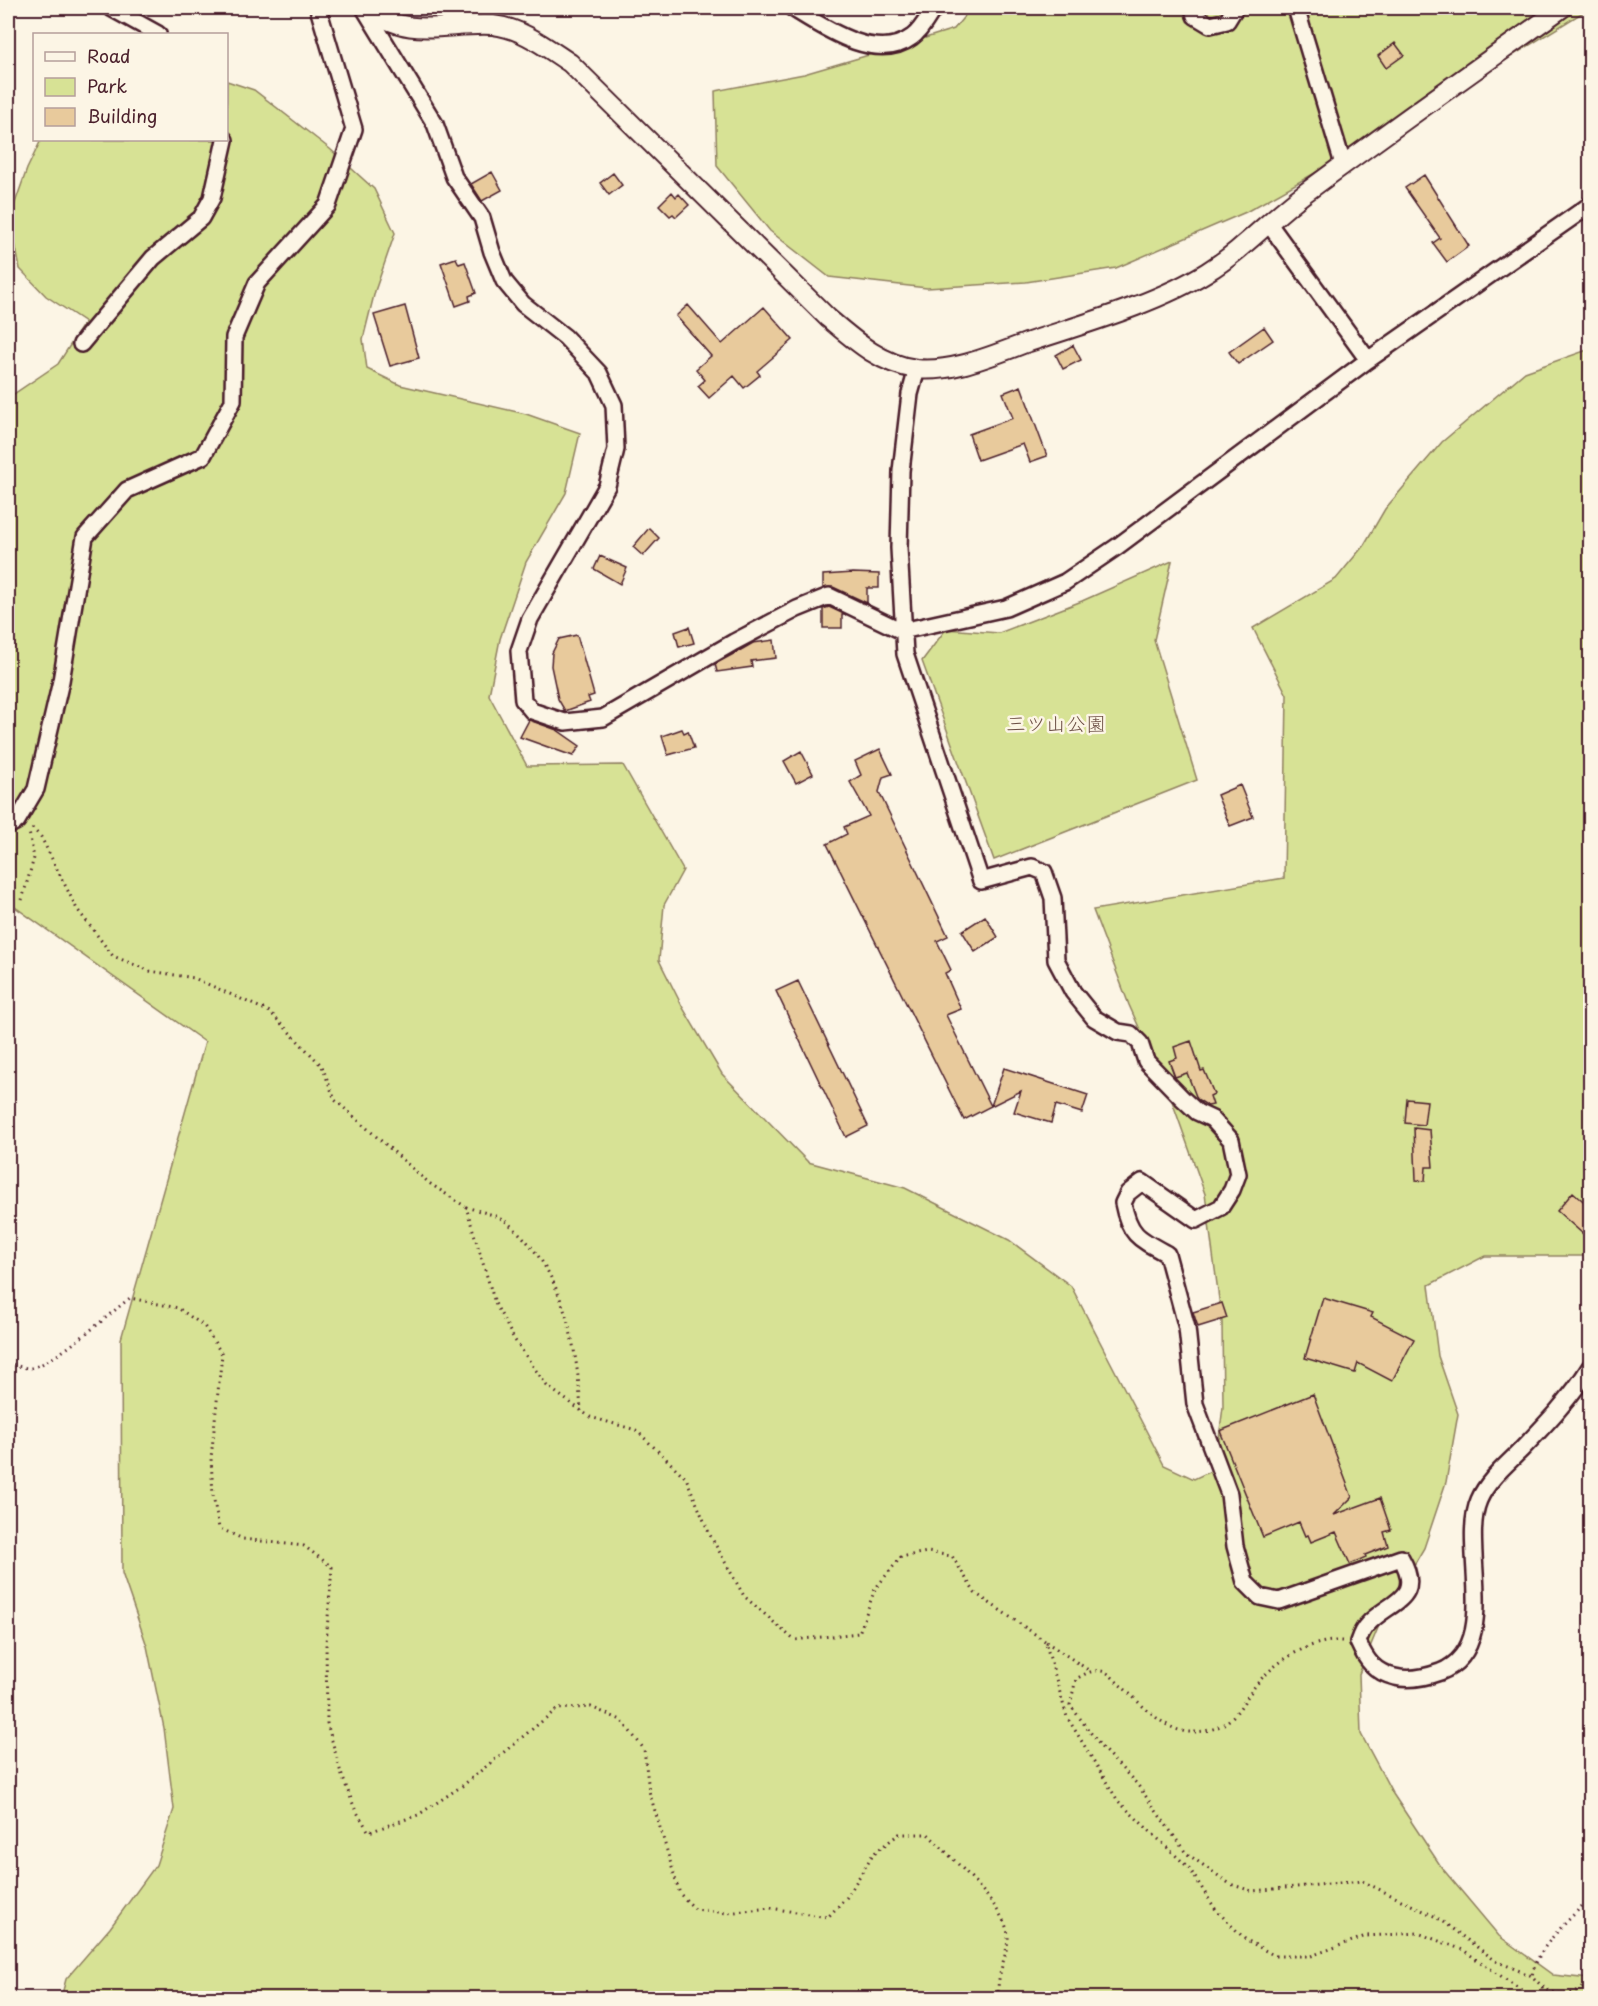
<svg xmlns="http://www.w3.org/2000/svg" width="1598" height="2006" viewBox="0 0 1598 2006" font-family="'Playpen Sans','Klee One',sans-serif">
<rect width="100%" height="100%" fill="#fcf5e5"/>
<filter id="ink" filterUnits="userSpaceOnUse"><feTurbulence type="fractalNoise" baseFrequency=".0167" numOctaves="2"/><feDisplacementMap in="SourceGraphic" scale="12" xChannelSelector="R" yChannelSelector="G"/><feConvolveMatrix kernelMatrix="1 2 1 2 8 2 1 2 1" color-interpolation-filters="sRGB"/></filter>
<g filter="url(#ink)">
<path fill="#d7e295" stroke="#908060" stroke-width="1.5" d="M971,8H1590L1398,126L1246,212L1116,268L1026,282L927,288L829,277L770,231L717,166L715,91L804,74L903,45L954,29Z
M227,81L254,90L330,149L374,189L395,233L375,291L363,339L367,369L400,385L526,414L580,433L566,493L526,562L500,639L489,695L527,766L623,765L683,870L664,905L659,960L683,1008L722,1074L808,1162L905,1188L1009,1240L1071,1286L1164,1465L1194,1479L1215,1469L1223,1407L1222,1322L1205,1194L1172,1101L1129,1005L1093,910L1284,878L1287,695L1253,628L1336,579L1364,545L1385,509L1442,442L1525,372L1590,349V1256H1485L1429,1285L1438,1356L1458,1414L1446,1482L1424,1548L1380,1623L1359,1674L1361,1734L1393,1794L1442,1868L1499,1936L1553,1975L1590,1979V1998H61L66,1979L110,1928L156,1865L174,1809L164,1728L147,1646L122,1573L121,1339L205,1042L8,902V398L58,364L85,322L46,296L20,269L10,217L27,169L41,140H226Z
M1172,561L1154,640L1197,780L994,860L922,661L946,629L999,633L1082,601Z"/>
<path fill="#e8ca9c" stroke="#4a1f2b" stroke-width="1.5" d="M1395,43L1404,55L1386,68L1378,56Z
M492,172L502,190L482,201L471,184Z
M613,173L622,185L609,195L600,183Z
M1424,175L1469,246L1447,262L1433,243L1440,238L1405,188Z
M672,192L676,197L679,194L689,205L676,217L673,214L670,216L659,205Z
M456,258L459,264L465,262L476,293L469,296L470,301L456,306L441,263Z
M688,305L722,344L764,307L793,340L757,371L760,375L744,388L734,376L709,398L698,386L705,380L696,369L711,356L676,316Z
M405,306L419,358L390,366L374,315Z
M1264,327L1273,340L1238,364L1229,352Z
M1073,345L1081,360L1063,369L1056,355Z
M1021,386L1047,456L1030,462L1023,444L978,460L969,434L1013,418L1003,393Z
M649,528L659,538L643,556L633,547Z
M600,556L627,568L620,584L594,569Z
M853,573L879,574V588H867V603L833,587L823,588V575Z
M829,607L846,615H842V628H823V609Z
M689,627L694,643L679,647L675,632Z
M577,635L594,695L588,697L590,702L565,711L558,699L551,666L552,653L559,639Z
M774,640L776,658L751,661L752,667L717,672L715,664L739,651L753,643Z
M529,720L557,730L580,746L573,756L520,737Z
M682,729L684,733L688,731L694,748L668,755L662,736Z
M880,749L892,774L883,777L879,792L948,936L937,941L951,970L945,973L961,1009L946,1015L991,1106L964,1120L827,844L847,834L844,827L869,816L850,782L861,775L855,761Z
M801,751L813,774L796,783L784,761Z
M1240,785L1253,817L1230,826L1217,795Z
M985,916L998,937L975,952L962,931Z
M798,981L868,1126L846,1137L776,991Z
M1191,1041L1201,1071L1204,1070L1214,1094L1210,1096L1213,1105L1208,1106L1197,1099L1187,1073L1175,1077L1169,1061L1177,1058L1174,1047Z
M1004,1068L1088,1095L1082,1113L1056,1105L1051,1123L1014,1112L1021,1091L991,1106Z
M1407,1099L1427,1101L1424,1125L1405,1123Z
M1414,1128L1430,1130L1433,1167H1426L1425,1181L1416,1180Z
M1573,1192L1590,1207V1240L1557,1211Z
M1323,1298L1373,1313L1371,1317L1414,1339L1392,1381L1358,1363L1355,1373L1305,1358Z
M1222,1303L1227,1318L1198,1327L1193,1312Z
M1313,1394L1352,1497L1334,1515L1380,1498L1391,1530L1384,1532L1388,1546L1365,1555L1366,1557L1350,1564L1336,1532L1311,1542L1308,1535L1305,1536L1299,1522L1263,1537L1220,1431Z"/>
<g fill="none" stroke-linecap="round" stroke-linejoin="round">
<g stroke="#4a1f2b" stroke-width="20">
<path id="minor" d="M111,8L158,34
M364,8L435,124L454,177L482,218L492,252L504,281L523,304L565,337L599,373L614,405L616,449L607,486L530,619L519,651L523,700L532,711L565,722L603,718L734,642L797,609L829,596L902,631L1006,608L1065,582L1118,546L1368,360L1590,205
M792,8C823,27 876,64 912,37C921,31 928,17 934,8
M1193,8L1195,16L1210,25L1227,21L1235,8
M1296,8L1343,164
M1269,224L1368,360
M81,344L153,258L201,218L212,198L225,140
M917,369L910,394L901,471L899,548L905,654L981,881L1032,867L1044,872L1053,898L1056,960L1073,992L1094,1018L1118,1032L1131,1034L1140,1043L1146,1061L1182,1098L1197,1112L1212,1119L1231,1140L1238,1174L1232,1190L1221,1207L1196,1220L1142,1182L1128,1193L1123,1203C1129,1235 1139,1239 1167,1254L1187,1328L1195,1404L1229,1494L1235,1546L1245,1582L1260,1597L1279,1601L1401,1558C1425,1600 1388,1601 1367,1625C1363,1629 1360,1636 1358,1642C1366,1660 1374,1672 1395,1677C1410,1681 1426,1677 1440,1672C1504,1647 1459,1546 1479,1500C1487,1481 1506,1465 1520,1451C1545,1425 1571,1398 1590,1367
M8,826L17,821L36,789L61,681L85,537L127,490L203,456L233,401L234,337L257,283L328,205L354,129L318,8"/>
</g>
<g stroke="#4a1f2b" stroke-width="22">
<path id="tertiary" d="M369,8C409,41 447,22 493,25C522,28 547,48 570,63L828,318C854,340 880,364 916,369C953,373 992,355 1026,343C1083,324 1156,304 1207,272C1243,250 1271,218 1305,193C1390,130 1476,69 1562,8"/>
</g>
<path stroke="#4a1f2b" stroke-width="3" stroke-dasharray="1.5 4.5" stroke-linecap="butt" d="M32,828L41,837L77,909L113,956L150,971L194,978L270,1012L322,1066L335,1100L429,1183L466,1207L495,1303L514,1339L547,1386L590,1417L636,1430L686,1478L710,1535L744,1596L794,1640L859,1633L875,1589L901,1557L927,1552L952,1556L975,1593L1045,1641L1067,1717L1118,1801L1189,1868L1216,1910L1245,1939L1275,1956H1311L1366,1936L1418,1933L1463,1950L1533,1998
M22,900L34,858L29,832
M466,1207C478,1211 495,1214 505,1221C563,1265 577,1344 581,1411
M8,1361C13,1365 22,1368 30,1368C53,1365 109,1314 130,1298L178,1308L204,1326L222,1354L211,1458L213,1495L219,1528L243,1539L304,1546L332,1567L326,1643L327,1723L341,1773L355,1809L369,1832L418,1815L462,1786L557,1709L591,1707L621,1720L644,1749L649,1791L680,1894L695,1909L727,1913L770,1908L828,1917L847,1897L873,1854L899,1834H928C948,1855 1011,1911 1008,1939C1006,1960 995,1978 999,1998
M1342,1641C1313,1639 1281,1658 1262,1678C1238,1704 1237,1730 1194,1732C1165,1734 1139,1701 1119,1684C1115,1680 1110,1674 1105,1672C1094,1668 1085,1674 1076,1679L1070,1705L1102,1748L1137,1784L1186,1853L1230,1884L1252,1891L1362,1881L1436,1917L1496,1961L1532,1976
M1046,1642L1090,1671
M1590,1897C1570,1921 1538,1944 1532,1976C1550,1997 1568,2000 1590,1983
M1542,1988L1544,1998"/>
<use href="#minor" stroke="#fcf5e5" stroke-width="15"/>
<use href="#tertiary" stroke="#fcf5e5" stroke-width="18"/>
</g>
</g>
<g text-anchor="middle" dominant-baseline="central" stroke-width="5" stroke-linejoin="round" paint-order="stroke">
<g font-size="20" fill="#6d5046" stroke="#fcf5e5">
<text x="1056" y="723">三ツ山公園</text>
</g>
</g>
<rect width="1598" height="2006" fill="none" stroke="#fcf5e5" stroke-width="30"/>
<rect x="15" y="15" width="1568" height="1976" fill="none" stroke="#4a1f2b" stroke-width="2" filter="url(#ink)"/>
<rect x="33" y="33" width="195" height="108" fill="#fcf5e5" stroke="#b59f9b" stroke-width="1.5"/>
<rect x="45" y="52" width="30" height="9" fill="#fcf5e5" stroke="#b59f9b" stroke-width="1.5"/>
<text x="87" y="63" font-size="18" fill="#4a1f2b">Road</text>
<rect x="45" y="78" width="30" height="18" fill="#d7e295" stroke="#b59f9b" stroke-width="1.5"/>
<text x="87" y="93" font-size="18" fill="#4a1f2b">Park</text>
<rect x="45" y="108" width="30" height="18" fill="#e8ca9c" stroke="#b59f9b" stroke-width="1.5"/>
<text x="87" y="123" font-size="18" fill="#4a1f2b">Building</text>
</svg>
